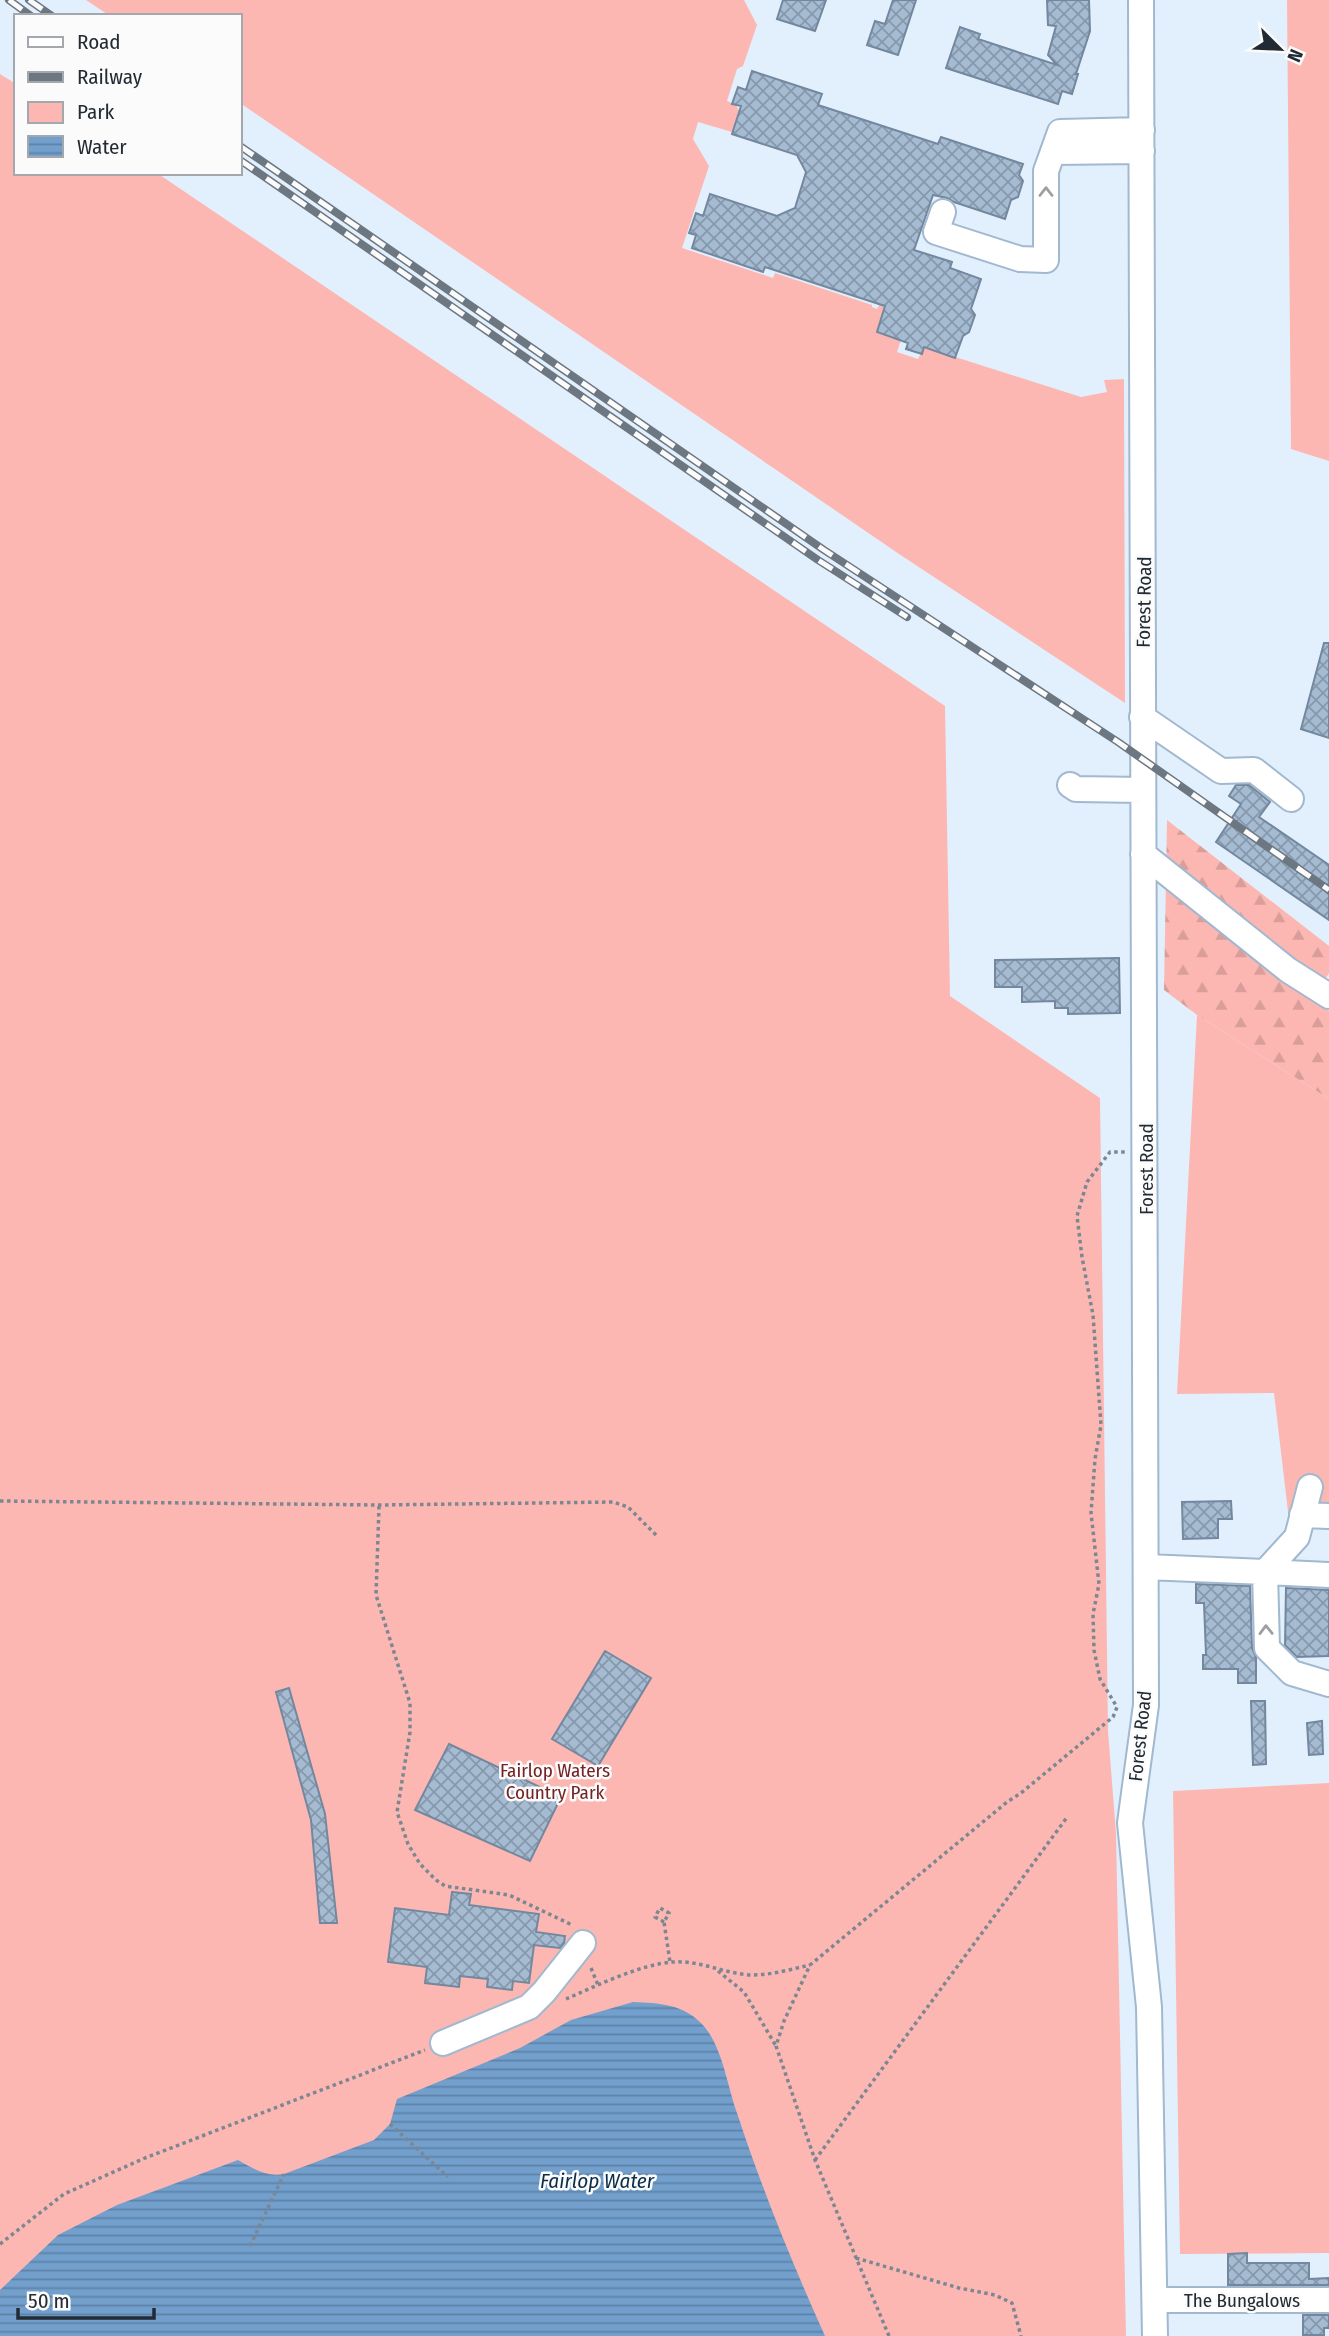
<svg xmlns="http://www.w3.org/2000/svg" width="1329" height="2336" viewBox="0 0 1329 2336" font-family="'Fira Sans Condensed',sans-serif">
<defs>
<pattern id="forest-firs" width="22" height="20" patternUnits="userSpaceOnUse" patternTransform="scale(1.75)"><rect width="22" height="20" fill="#fdb7b2"/><path d="M5 1l3.5 6h-7zM16 11l3.5 6h-7z" fill="#d99e9a"/></pattern>
<pattern id="water-rules" width="6" height="5" patternUnits="userSpaceOnUse" patternTransform="scale(1.75)"><rect width="6" height="5" fill="#729fcc"/><path d="M0 2.5h6" fill="none" stroke="#5d82a6"/></pattern>
<pattern id="building-cross-hatch" width="8" height="8" patternUnits="userSpaceOnUse" patternTransform="scale(1.75)"><rect width="8" height="8" fill="#a5bbd2"/><path d="M0 0l8 8M0 8l8-8" fill="none" stroke="#8698ab"/></pattern>
</defs>
<rect width="100%" height="100%" fill="#e2f0fe"/>
<path fill="#fdb7b2" d="M86,0H744L757,25L743,66L737,69L727,101L736,105L739,111L732,132L698,122L693,139L709,166L682,248L773,278L775,273L872,305V307L877,309L879,305L885,306L877,332L901,340L897,352L918,359L924,347L1081,397L1107,392L1104,380L1124,379L1125,703L899,554L240,103V16H110Z
M1287,0H1329V461L1291,449Z
M0,74L16,84V173H157L945,706L950,996L1100,1098L1108,1731L1116,1833L1126,2336H0Z
M1197,1015L1329,1099V1520H1289L1274,1393L1177,1394Z
M1329,1783V2253L1180,2254L1173,1791Z"/>
<path fill="url(#forest-firs)" d="M1167,820L1329,946V973L1313,1000L1329,1011V1099L1197,1015L1164,990Z"/>
<path fill="url(#water-rules)" d="M633,2002C659,2003 683,2004 702,2024C722,2045 727,2085 737,2113C762,2189 792,2263 825,2336H0V2290L58,2235L117,2205L238,2160C254,2169 266,2177 284,2174L374,2140L390,2124L397,2099L520,2048L571,2020Z"/>
<path fill="url(#building-cross-hatch)" stroke="#73889e" stroke-width="2" d="M783,0H826L815,31L777,19Z
M893,0H916L898,55L867,45L875,21L885,24Z
M1047,0H1089L1090,31L1076,74H1078L1072,94L1062,91L1058,104L946,68L960,27L980,34L978,39L1057,65L1048,55L1056,26L1048,25Z
M752,71L822,94L818,105L938,144L941,137L1023,164L1019,175L1023,181L1018,197L1011,200L1005,219L954,202L947,198L933,195L914,250L952,262L950,268L981,279L971,309L975,315L969,332L963,336L955,358L924,347L922,354L906,349L908,343L877,332L885,306L765,267L763,272L692,248L696,235L689,233L696,213L703,216L710,194L777,216L795,208L806,172L797,155L732,134L741,106L732,104L738,87L746,90Z
M1324,643H1329V738L1301,729Z
M1236,785H1249L1270,802L1259,817L1329,865V920L1216,842L1241,804L1229,796Z
M1119,958L1120,1013L1068,1014V1008H1055V1001L1022,1002V987H995V960Z
M1231,1501L1232,1519H1218V1538L1183,1539L1182,1502Z
M1196,1584L1250,1586L1252,1648L1256,1657V1683H1238V1669H1203V1655H1206L1204,1603H1196Z
M1286,1588L1329,1590V1656L1297,1657L1285,1645Z
M605,1651L651,1678L598,1766L552,1739Z
M289,1688L325,1814L337,1923H320L311,1820L276,1692Z
M1251,1701H1265L1266,1764L1253,1765Z
M1322,1721L1323,1754L1309,1755L1307,1723Z
M449,1744L561,1797L530,1861L415,1810Z
M452,1892L471,1894L469,1905L539,1914L536,1932L565,1936L564,1943L560,1948L534,1945L529,1983L513,1981L512,1990L487,1987L488,1979L460,1976L459,1987L425,1983L427,1967L388,1962L395,1908L449,1915Z
M1247,2253V2263H1309V2279L1329,2278V2285H1228V2254Z
M1303,2315H1329V2328H1324V2335H1303Z"/>
<g fill="none" stroke-linecap="round" stroke-linejoin="round">
<g stroke="#a2b8cf" stroke-width="28">
<path id="minor" d="M1141,0L1146,1705L1130,1823L1149,2007L1155,2336
M1053,152L1142,151
M943,212L936,232L1020,259L1046,260V171L1060,132L1142,130
M1142,717L1221,771L1254,770L1291,799
M1070,785L1076,789L1143,790
M1143,854L1288,970L1329,996
M1302,1515L1329,1516
M1146,1567L1265,1572L1297,1537L1310,1487
M1329,1575L1265,1572L1267,1648L1292,1673L1329,1684
M443,2043L529,2007L544,1992L583,1943
M1155,2300H1329"/>
</g>
<path stroke="#7c8792" stroke-width="3.5" stroke-dasharray="3.5 3.5" stroke-linecap="butt" d="M0,1501L379,1505L613,1502L628,1507L657,1536
M379,1506L376,1595L410,1703V1732L397,1812L408,1844L420,1864L436,1880L445,1886L509,1895L572,1925
M664,1922L655,1917L660,1908L669,1913L664,1922L670,1962
M591,1968L598,1985
M718,1971L744,1992L776,2046
M566,1999C596,1986 641,1964 673,1962C700,1960 725,1974 752,1975C772,1975 792,1969 810,1965
M390,2124L448,2177
M815,2160L1068,1816
M0,2244L64,2194L145,2158L425,2050
M250,2246L284,2174
M856,2258L959,2288L995,2295L1012,2303L1021,2336
M889,2336L815,2160L776,2046L784,2021L810,1965L1007,1802L1021,1793L1113,1717L1117,1707L1100,1679L1094,1650L1093,1614L1099,1584L1091,1513L1095,1459L1101,1425L1093,1315L1082,1257L1077,1216L1087,1182L1110,1152H1125"/>
<use href="#minor" stroke="#fff" stroke-width="24"/>
<g stroke="#6d7782" stroke-width="8">
<path id="rail" d="M9,0L31,16
M29,0L52,16
M240,146L824,550L1118,742L1329,890
M240,160L818,560L907,617"/>
</g>
<use href="#rail" stroke="#fbfbfb" stroke-width="5" stroke-dasharray="16" stroke-linecap="butt"/>
</g>
<defs><path id="oneway-chevron" d="M-2-3.5L2.5 0L-2 3.5" fill="none" stroke-width="1.6" stroke-linecap="round" stroke-linejoin="round" transform="scale(1.75)"/></defs>
<g stroke="#9c9fa3">
<use href="#oneway-chevron" transform="translate(1046 192) rotate(-90)"/>
<use href="#oneway-chevron" transform="translate(1266 1630) rotate(-91)"/>
</g>
<g text-anchor="middle" dominant-baseline="central" stroke-width="5" stroke-linejoin="round" paint-order="stroke">
<g font-size="19" fill="#222a33" stroke="#fbfbfb">
<text transform="translate(1144 602) rotate(-89)">Forest Road</text>
<text transform="translate(1146 1169) rotate(-90)">Forest Road</text>
<text transform="translate(1140 1736) rotate(-84)">Forest Road</text>
<text x="1242" y="2300">The Bungalows</text>
</g>
<g font-size="19" fill="#732325" stroke="#fbfbfb">
<text x="555" y="1770">Fairlop Waters<tspan x="555" dy="22">Country Park</tspan></text>
</g>
<g font-size="21" font-style="italic" fill="#0a2d4b" stroke="#fbfbfb">
<text x="597" y="2181">Fairlop Water</text>
</g>
</g>
<rect x="14" y="14" width="228" height="161" fill="#fbfbfb" stroke="#a4a7ab" stroke-width="2"/>
<rect x="28" y="37" width="35" height="10" fill="#ffffff" stroke="#a4a7ab" stroke-width="2"/>
<text x="77" y="49" font-size="21" fill="#222a33">Road</text>
<rect x="28" y="72" width="35" height="10" fill="#6d7782" stroke="#a4a7ab" stroke-width="2"/>
<text x="77" y="84" font-size="21" fill="#222a33">Railway</text>
<rect x="28" y="102" width="35" height="21" fill="#fdb7b2" stroke="#a4a7ab" stroke-width="2"/>
<text x="77" y="119" font-size="21" fill="#222a33">Park</text>
<rect x="28" y="136" width="35" height="21" fill="url(#water-rules)" stroke="#a4a7ab" stroke-width="2"/>
<text x="77" y="154" font-size="21" fill="#222a33">Water</text>
<g transform="translate(1280 49) rotate(114)" stroke="#fbfbfb" stroke-width="5" paint-order="stroke">
<path d="M0-5L12 26L0 18L-12 26Z" fill="#222a33"/>
<text y="-10" font-size="19" font-weight="bold" text-anchor="middle" fill="#222a33">N</text>
</g>
<path d="M18 2308v10h136v-10" fill="none" stroke="#222a33" stroke-width="3.5"/>
<text x="28" y="2308" font-size="21" fill="#222a33" stroke="#fbfbfb" stroke-width="5" paint-order="stroke">50 m</text>
</svg>
